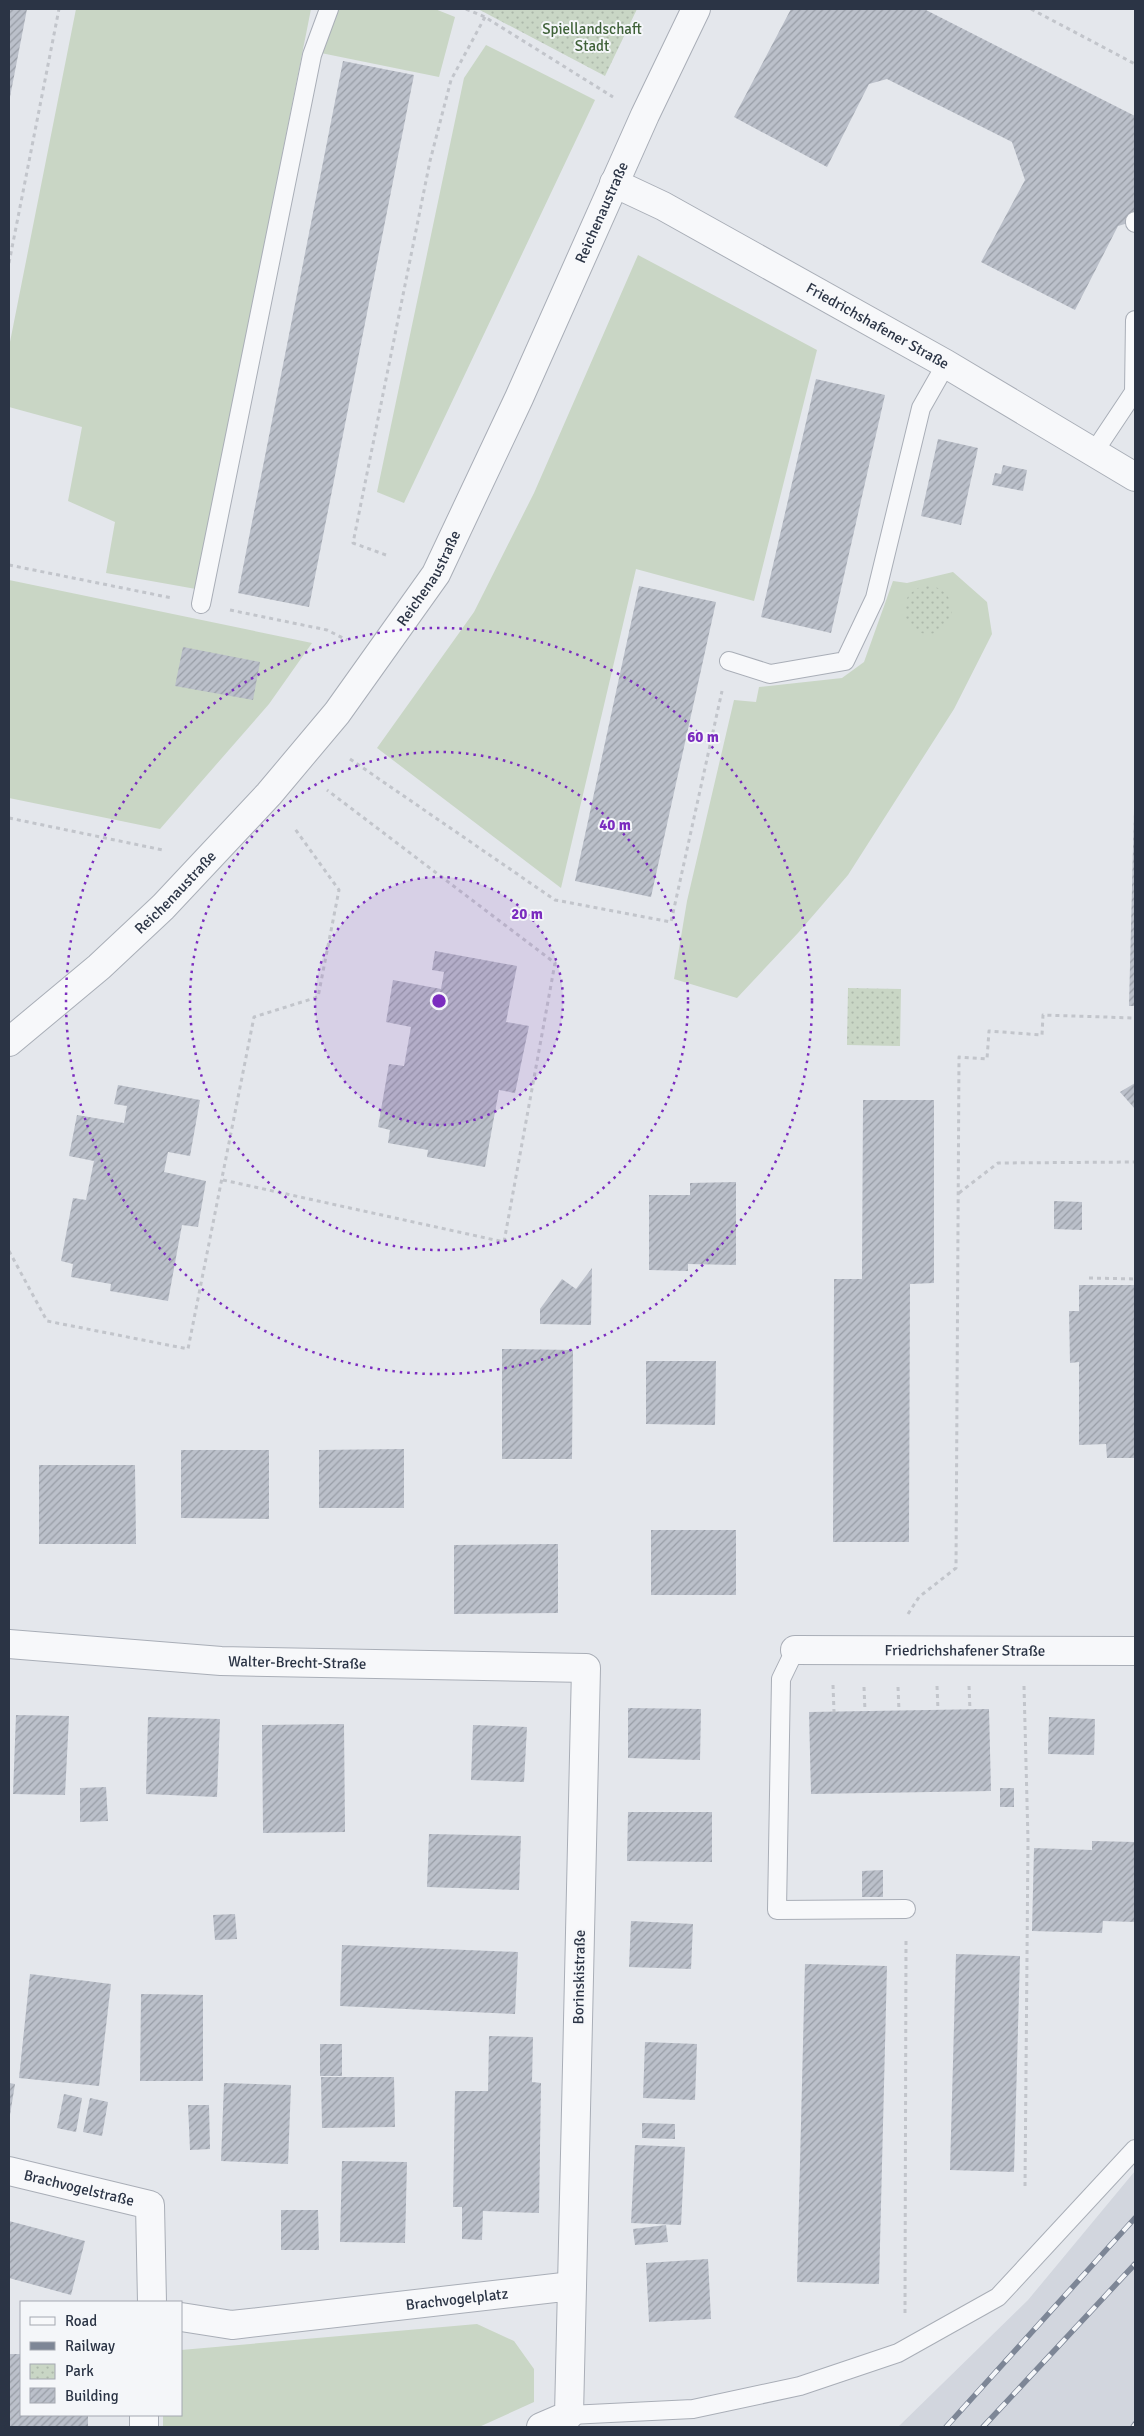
<svg xmlns="http://www.w3.org/2000/svg" width="1144" height="2436" viewBox="0 0 1144 2436" font-family="Signika,sans-serif">
<defs>
<pattern id="park-dots" width="8" height="8" patternUnits="userSpaceOnUse" patternTransform="scale(1.25)"><rect width="8" height="8" fill="#c9d6c5"/><path d="M2 2h.1M6 6h.1" fill="none" stroke="#adb8ab" stroke-width="1.8" stroke-linecap="round"/></pattern>
<pattern id="building-hatch" width="6" height="6" patternUnits="userSpaceOnUse" patternTransform="scale(1.25)"><rect width="6" height="6" fill="#bbc0ca"/><path d="M-1 1l2-2M0 6l6-6M5 7l2-2" fill="none" stroke="#989da6"/></pattern>
</defs>
<rect width="100%" height="100%" fill="#e4e7ec"/>
<path fill="#d2d6de" d="M1135,2171V2427H898L1028,2300Z"/>
<path fill="#c9d6c5" d="M76,9H311L196,589L106,573L115,522L68,501L82,427L9,407V347Z
M336,9H435L455,17L439,77L321,53Z
M486,45L595,100L404,503L377,492L464,78Z
M638,255L817,350L754,601L636,569L561,888L377,748L474,612L534,493Z
M953,572L987,602L992,634L954,709L848,875L798,933L737,998L674,979L687,901L734,700L756,702L759,687L842,678L864,662L893,581L907,583Z
M9,580L312,643L269,704L160,829L9,798Z
M477,2324L514,2341L534,2369V2402L479,2427H163V2415H181V2350Z"/>
<path fill="url(#park-dots)" d="M478,9H637L605,76Z
M904 610a24 24 0 1 1 48 0a24 24 0 1 1-48 0Z
M848,988L901,989L900,1046L847,1045Z"/>
<path fill="url(#building-hatch)" d="M9,9H27L10,97H9Z
M791,9H924L1135,116V221L1118,226L1075,310L981,262L1025,180L1012,142L887,79L869,84L827,167L734,117Z
M343,61L414,75L309,607L238,593Z
M816,379L885,395L831,633L761,617Z
M938,439L978,448L961,525L921,516Z
M1003,465L1027,470L1023,491L992,485L995,473L1001,474Z
M639,586L716,602L651,897L575,881Z
M183,647L260,662L253,700L175,686Z
M1134,809H1135V1006H1129Z
M435,951L517,966L506,1022L529,1026L515,1093L499,1090L485,1167L427,1157L428,1150L388,1143L390,1130L378,1127L389,1064L404,1066L411,1027L386,1022L393,980L441,989L444,972L432,970Z
M1135,1083V1109L1120,1092Z
M118,1085L200,1100L190,1156L168,1152L164,1172L206,1181L198,1227L182,1225L168,1301L110,1291L111,1284L71,1277L73,1264L61,1261L73,1198L86,1200L94,1161L69,1156L77,1115L124,1123L127,1106L114,1104Z
M863,1100H934V1283L910,1284L909,1542H833L834,1279H862Z
M736,1182V1265L688,1264V1271L649,1270V1195H690V1183Z
M1054,1201L1082,1202V1230L1054,1229Z
M592,1268L591,1325L540,1324V1309L562,1279L576,1289Z
M1079,1285H1135V1458H1107L1106,1444L1079,1445V1362L1070,1363L1069,1311H1079Z
M502,1349L573,1350L572,1459H502Z
M646,1361H716L715,1425L646,1424Z
M404,1449V1508H319V1450Z
M181,1450H269V1519L181,1518Z
M39,1465H135L136,1544H39Z
M651,1530H736V1595H651Z
M558,1544V1613L454,1614V1545Z
M628,1708L701,1709L700,1760L628,1758Z
M989,1709L991,1791L811,1794L809,1712Z
M16,1715L69,1716L65,1795L13,1794Z
M148,1717L220,1719L217,1797L146,1794Z
M1049,1717L1095,1719L1094,1755L1048,1754Z
M344,1724L345,1832L263,1833L262,1725Z
M473,1725L527,1727L524,1782L471,1780Z
M106,1787L108,1821L80,1822V1788Z
M1000,1788H1014V1807H1000Z
M628,1812H712V1862L627,1861Z
M429,1834L521,1836L519,1890L427,1887Z
M1092,1841L1135,1842V1922L1103,1921L1102,1933L1032,1931L1034,1848L1092,1850Z
M883,1870V1897H862V1871Z
M235,1914L237,1939L215,1940L213,1915Z
M631,1921L693,1924L691,1969L629,1967Z
M342,1945L518,1952L515,2014L340,2006Z
M956,1954L1020,1956L1014,2172L950,2170Z
M805,1964L887,1966L879,2284L797,2282Z
M30,1974L111,1984L99,2086L19,2078Z
M141,1994L203,1995V2081H140Z
M489,2036L533,2037L532,2082L541,2083L539,2213L483,2211L482,2240L462,2239V2207H453L455,2091H488Z
M645,2042L697,2044L695,2100L643,2098Z
M320,2044H342V2076H320Z
M321,2077H394L395,2127L322,2128Z
M9,2083L15,2084L10,2115H9Z
M224,2083L291,2085L288,2164L221,2161Z
M64,2094L82,2098L76,2132L57,2128Z
M90,2098L108,2102L102,2136L83,2132Z
M188,2105H209L210,2149L190,2150Z
M642,2123L675,2124V2139L642,2138Z
M635,2145L685,2147L681,2225L631,2223Z
M342,2161L407,2162L405,2243L340,2242Z
M281,2210H318L319,2250H281Z
M9,2221L85,2241L71,2295L9,2278Z
M666,2225L668,2242L635,2245L633,2229Z
M708,2259L711,2319L649,2322L646,2263Z
M9,2354H21V2415H88V2427H9Z"/>
<g fill="none" stroke-linecap="round" stroke-linejoin="round">
<g stroke="#a9aeb7" stroke-width="20">
<path id="lane" d="M1135,221V223
M1094,452L1134,392L1135,320
M201,604L312,55L329,9
M729,661L770,674L845,661L875,598L921,408L946,364
M795,1650L781,1679L777,1910L906,1909
M569,2415L693,2409L800,2386L898,2353L998,2297L1135,2149"/>
</g>
<g stroke="#a9aeb7" stroke-width="30">
<g id="street">
<path id="s1" d="M614,183L663,206L946,364L1135,477"/>
<path id="s2" d="M9,1042L99,967L163,907L269,794L337,713L436,574L519,398L645,115L696,9"/>
<path id="s3" d="M9,1644L221,1661L586,1668L572,2286"/>
<path id="s4" d="M795,1650L1135,1651"/>
<path id="s5" d="M9,2171L150,2205L152,2302"/>
<path id="s6" d="M181,2317L232,2325L572,2286L569,2415L541,2427"/>
<path d="M144,2427V2415"/>
</g>
</g>
<path stroke="#c2c5cb" stroke-width="3" stroke-dasharray="4 4" stroke-linecap="butt" d="M466,9L485,17L613,97
M1031,9L1135,64
M9,263L59,9
M386,555L353,543L430,161L451,80L485,17
M9,565L172,598
M230,610L327,630L347,640
M350,759L555,900L671,922L722,691
M9,818L163,850
M223,1180L504,1242L555,963L327,790
M959,1193L998,1163L1135,1162
M9,1251L47,1321L188,1349L254,1017L318,997L339,890L295,829
M1089,1278L1135,1279
M908,1614L919,1597L956,1568L959,1057L987,1059L989,1031L1042,1035L1043,1015L1134,1018
M833,1685L834,1712
M937,1686L938,1710
M969,1686L970,1710
M1024,1686L1028,1840L1025,2188
M864,1687L865,1711
M898,1687L899,1711
M905,2313L906,1939"/>
<use href="#lane" stroke="#f7f8fa" stroke-width="18"/>
<use href="#street" stroke="#f7f8fa" stroke-width="28"/>
<g stroke="#7d8696" stroke-width="5.5">
<path id="rail" d="M946,2427L1135,2218
M983,2427L1135,2264
M1133,2427L1135,2424"/>
</g>
<use href="#rail" stroke="#f4f6f9" stroke-width="4" stroke-dasharray="11" stroke-linecap="butt"/>
</g>
<circle cx="439" cy="1001" r="124" fill="#7b2cbf" fill-opacity=".12"/>
<g fill="none" stroke="#7b2cbf" stroke-width="2.5" stroke-dasharray="2.5 5">
<circle cx="439" cy="1001" r="124"/>
<circle cx="439" cy="1001" r="249"/>
<circle cx="439" cy="1001" r="373"/>
</g>
<g text-anchor="middle" dominant-baseline="central" stroke-width="4" stroke-linejoin="round" paint-order="stroke">
<g font-size="15" fill="#3f6138" stroke="#f4f6f9">
<text x="592" y="29">Spiellandschaft<tspan x="592" dy="17">Stadt</tspan></text>
</g>
<g font-size="15" fill="#2b3445" stroke="#f4f6f9">
<text stroke="none"><textPath href="#s2" startOffset="1034">Reichenaustraße</textPath></text>
<text stroke="none"><textPath href="#s1" startOffset="300">Friedrichshafener Straße</textPath></text>
<text stroke="none"><textPath href="#s2" startOffset="629">Reichenaustraße</textPath></text>
<text stroke="none"><textPath href="#s2" startOffset="224">Reichenaustraße</textPath></text>
<text stroke="none"><textPath href="#s4" startOffset="170">Friedrichshafener Straße</textPath></text>
<text stroke="none"><textPath href="#s3" startOffset="289">Walter-Brecht-Straße</textPath></text>
<text transform="translate(579 1977) rotate(-89)">Borinskistraße</text>
<text stroke="none"><textPath href="#s5" startOffset="72">Brachvogelstraße</textPath></text>
<text stroke="none"><textPath href="#s6" startOffset="278">Brachvogelplatz</textPath></text>
</g>
</g>
<circle cx="439" cy="1001" r="8" fill="#7b2cbf" stroke="#f4f6f9" stroke-width="2.5"/>
<g font-size="15" text-anchor="middle" font-weight="bold" fill="#7b2cbf" stroke="#f4f6f9" stroke-width="4" stroke-linejoin="round" paint-order="stroke">
<text x="703" y="742">60 m</text>
<text x="615" y="830">40 m</text>
<text x="527" y="919">20 m</text>
</g>
<rect width="1144" height="2436" fill="none" stroke="#2b3445" stroke-width="20"/>
<rect x="20" y="2301" width="162" height="115" fill="#f4f6f9" stroke="#a4a8b1"/>
<rect x="30" y="2317" width="25" height="8" fill="#f7f8fa" stroke="#a4a8b1"/>
<text x="65" y="2326" font-size="15" fill="#2b3445">Road</text>
<rect x="30" y="2342" width="25" height="8" fill="#7d8696" stroke="#a4a8b1"/>
<text x="65" y="2351" font-size="15" fill="#2b3445">Railway</text>
<rect x="30" y="2364" width="25" height="15" fill="url(#park-dots)" stroke="#a4a8b1"/>
<text x="65" y="2376" font-size="15" fill="#2b3445">Park</text>
<rect x="30" y="2388" width="25" height="15" fill="url(#building-hatch)" stroke="#a4a8b1"/>
<text x="65" y="2401" font-size="15" fill="#2b3445">Building</text>
</svg>
